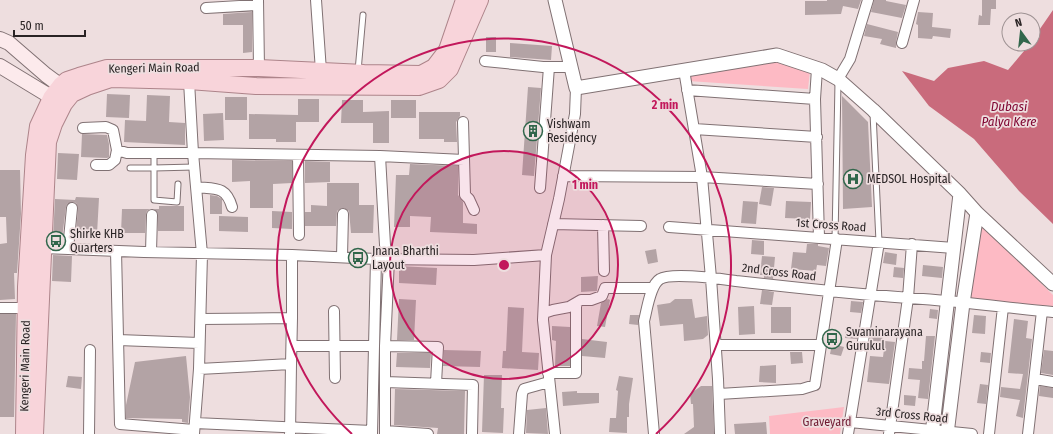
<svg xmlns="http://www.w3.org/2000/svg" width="1053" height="434" viewBox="0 0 1053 434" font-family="'Fira Sans Condensed',sans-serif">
<rect width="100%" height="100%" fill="#eededf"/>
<path fill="#fdbac4" d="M788,55L810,71L808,89L688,81L687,73Z
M981,225L1053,295V306L970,300Z
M844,407L840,434H770L769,416Z"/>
<path fill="#c96b7c" d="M1053,10V224L1019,191L974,139L929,106L902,71L934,81L948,68L984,61L1008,70L1030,44H1033V39Z"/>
<path fill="#b3a3a5" d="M827,0H861L858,9L843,6L841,14L805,15V1H827Z
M874,0H886V1L906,5L902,18L871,12Z
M982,0H996V9H991L990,25H978L979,15L982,16Z
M252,12V52L243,53V25H223V14Z
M918,12L933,13L932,27L951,29L950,38L933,36L932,39L918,38V25L916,24Z
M867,24L898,32L896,42V48L880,44L882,39L864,36Z
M486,37H496V52H486Z
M510,43L552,46L551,60L510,57Z
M528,87L541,88L534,176L522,175Z
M107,94L130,95L129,118L106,117Z
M147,95L170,96L169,122L185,123V145L124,142L125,120L146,121Z
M842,96L868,122L872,207L843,209Z
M225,97H247V120H225Z
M298,99H319V122H296V142H276V139H249V114L298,115Z
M342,100H363V112L389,111V143H373V123H341Z
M391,100H416V118H391Z
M419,112H460V116L456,122L457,142H444V139H419Z
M223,113L224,140L204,141L203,114Z
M82,134L107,135L109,144V157L107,158L81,157Z
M58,153L79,154L77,180L57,179Z
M232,160L292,161V183L273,184V208H250V181L232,182Z
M305,161L330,162V182L305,183Z
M410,164L458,166V195L463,202V223L477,224V234L430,232L431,217L410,216V227H394L396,175H409Z
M0,170H20L21,214L17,273H14L15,299L0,300V244L7,243L6,217H0Z
M327,183H359V205H374L373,233H351L349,211L344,208L340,209L337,211L336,226H305V212H311V205L327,206Z
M762,187L774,188L771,206L759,204Z
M210,195L217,196L222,199V214H210Z
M76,197L99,198L97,234L76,233L78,208L76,203L72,202L67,204L66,207L62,238H53L55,199L75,200Z
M743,201L758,202L756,224L741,223Z
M786,201L811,202L810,219L785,218Z
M159,206H184V231H158V215L157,212L154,209H159Z
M122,209H150L147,211L146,214L145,233H121Z
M272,211L292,212V229L272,228Z
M219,216L248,217V232L219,231Z
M752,240L764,241V255L751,254Z
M807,244H818V246L829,248L826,266L817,265L816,271L791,269L793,252L806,253Z
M656,249L658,262L648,264L645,251Z
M885,252L897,254L896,265L883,263Z
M53,255L72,256L71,282L52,281Z
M762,256L775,257L773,279L764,278V275H760Z
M923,265L943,267L942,278L922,276Z
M399,266L437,268L436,285L399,283Z
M894,267L904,268L903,278L893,277Z
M598,276L597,291L581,292V277Z
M762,290L774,292L772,305L760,304Z
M399,299L416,300L414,340H397Z
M608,299L610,300L605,327L597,326L601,303Z
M675,299H692L695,318L707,316L708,335L703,339L684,341L683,324L660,326L657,305L670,303Z
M851,301L863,302L861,313L850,312Z
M754,306L755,334L739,335L738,307Z
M508,307L524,308L522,352L539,353L538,370L502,368L503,351H506Z
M771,307H791V333H771Z
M930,309L938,310L937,319L929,318Z
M0,314H16L14,417H0Z
M630,315H639L638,325L629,324Z
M974,315L986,316L985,334L972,333Z
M1014,319L1028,321L1026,338L1032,339L1023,418L1016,416L1020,400L1000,397L1001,387L1020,389L1023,374L1008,373Z
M552,326L570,327V366H555L556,341L552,340Z
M846,328L858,330L857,339L845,338Z
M874,330L883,331L882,342L870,341L871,331L874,332Z
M926,336H935L928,399L918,398L920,380L908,379L909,368L922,369V361H924Z
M582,339L607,342L605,358L582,356Z
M885,341L895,342L889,384L867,382L870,356L883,357Z
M832,344L844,347L841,356L830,354Z
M444,350L481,351L480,367L443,366Z
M1044,350L1053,351V375L1041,373Z
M790,352H802L803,363L791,364Z
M981,352L991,353L990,363L980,362Z
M397,353H431L430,368L396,367Z
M186,356L190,397L188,423L182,422V419L126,418V405L135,362Z
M776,365V383L759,382L760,366Z
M484,375H502L501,408H504L503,433L482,432Z
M68,376L82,377L81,389L66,387Z
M619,376L633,378L629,404V417H627V433L609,432L610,418H616L618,391L616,390Z
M980,384L988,385L986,404L977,403Z
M701,386H712L714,434H684L694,427L693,404H691L690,394Z
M1040,386L1053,388V398L1039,396Z
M395,389L465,391L464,434H437L438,428L394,425Z
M577,391V393H599V403L563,406L562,392Z
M904,395L916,396L915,406L904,405Z
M546,408L548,434L526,433L527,410Z
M766,422L767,434H735L734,424Z"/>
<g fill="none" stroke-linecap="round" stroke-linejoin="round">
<g stroke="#807173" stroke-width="7">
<path id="service" d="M358,71L363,15
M873,113L879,242
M154,153V168L194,167
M130,168H154V200L177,202L178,184
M835,239L838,82"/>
</g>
<g stroke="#807173" stroke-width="12">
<path id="minor" d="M258,0L259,68
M316,0L321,71
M206,8L258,5
M902,43L914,0
M485,61L543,67H571
M817,69L815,99L819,237
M684,70L702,177L818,184
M838,79L850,59L868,0
M189,81L193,153L380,156L464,160
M687,90L815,99
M463,122L465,195L469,199L474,210
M83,128L106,127L113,130L117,150L127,153H193L202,254L199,369L194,434
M694,129L817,137
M298,155L299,235
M380,156L385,245L389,259L385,346V434
M96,165H109L115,160L117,150
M563,176L702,177L711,278L718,379L720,434
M196,187C216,189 226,186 232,207
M540,188L549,67
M553,224L641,226
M603,225L604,271
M669,227L954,248
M43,248L144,252L292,255L376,259L474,260L546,255
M68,249L72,208
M116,251L120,424L194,430
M151,252L152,215
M342,257L343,214
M0,308H26
M334,311L335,378
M544,313L553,310L569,307L581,300H591L602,296L605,288H653
M292,318V255
M118,340L199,343
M716,345H821
M292,346H374
M385,346L438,347L436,383
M199,369L291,364L292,318L201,319
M548,373H576V303
M1035,379L1053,382
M385,382L473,385L472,434
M719,394L802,389L815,385L837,239
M850,422L972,434
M195,423L372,431
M385,431L428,434
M89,434L90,350
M290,434L291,364
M372,434L376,259L380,253
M519,434L522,394L524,389L549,382
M555,434L543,320L546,255L559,199L575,114L576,88
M654,434L644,321C647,310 650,285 660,279C671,272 722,279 736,281C798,288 860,295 923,299C966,302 1010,308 1053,312
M848,434L879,242
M889,434L908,298L912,244
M989,434L1003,307
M1028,434L1042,311"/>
</g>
<g stroke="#807173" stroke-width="15">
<path id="tertiary" d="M555,0L576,88L777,55L822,70L838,79L873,110L960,194L977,213L1053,284
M932,434L960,194
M947,434L963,303L977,213"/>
</g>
<g stroke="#807173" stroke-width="16">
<path id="secondary" d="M0,39L9,43L46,75L69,92
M0,66L61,103"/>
</g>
<g stroke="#ad848a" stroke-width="18">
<path id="primary" d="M24,434L26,287L34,155L38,126L51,98L61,85L67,80L79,76L107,68H259L364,73L421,74L434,67L447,50L464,0
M35,434L48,142L54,124L64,104L72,94L87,87L111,79L189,81L256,86L419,87L439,80L450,69L480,0"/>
</g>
<use href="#service" stroke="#fff" stroke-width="5"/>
<use href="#minor" stroke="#fff" stroke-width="10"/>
<use href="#tertiary" stroke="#fff" stroke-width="13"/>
<use href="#secondary" stroke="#fceaec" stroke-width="14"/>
<use href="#primary" stroke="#f8d4da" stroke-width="16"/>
</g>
<circle cx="504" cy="265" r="114" fill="#c2185b" fill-opacity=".12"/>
<g fill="none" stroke="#c2185b" stroke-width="2">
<circle cx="504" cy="265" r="114"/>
<path d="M352 434A227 227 0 1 1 656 434"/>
</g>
<defs>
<g id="building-ring" transform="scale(1)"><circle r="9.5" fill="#eededf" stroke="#31664b" stroke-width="1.5"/><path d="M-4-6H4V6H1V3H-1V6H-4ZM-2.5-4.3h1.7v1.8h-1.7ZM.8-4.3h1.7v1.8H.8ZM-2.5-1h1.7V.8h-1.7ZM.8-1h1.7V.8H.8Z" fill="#31664b"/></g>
<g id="hospital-ring" transform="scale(1)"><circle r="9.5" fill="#eededf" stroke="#31664b" stroke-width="1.5"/><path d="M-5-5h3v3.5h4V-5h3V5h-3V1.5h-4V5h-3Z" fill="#31664b"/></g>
<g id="bus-ring" transform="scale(1)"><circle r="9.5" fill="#eededf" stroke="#31664b" stroke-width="1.5"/><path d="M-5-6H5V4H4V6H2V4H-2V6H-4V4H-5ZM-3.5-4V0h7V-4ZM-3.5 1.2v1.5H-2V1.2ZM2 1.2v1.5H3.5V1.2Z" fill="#31664b"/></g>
</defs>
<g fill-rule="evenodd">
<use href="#building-ring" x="533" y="131"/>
<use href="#hospital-ring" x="853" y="179"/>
<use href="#bus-ring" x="56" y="241"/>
<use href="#bus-ring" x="358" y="258"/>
<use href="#bus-ring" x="832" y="339"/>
</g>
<g text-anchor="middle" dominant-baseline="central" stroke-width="3.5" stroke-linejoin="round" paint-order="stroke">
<g font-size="12" fill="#292324" stroke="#eededf">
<text transform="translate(154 68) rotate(-1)">Kengeri Main Road</text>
<text transform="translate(831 225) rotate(4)">1st Cross Road</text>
<text transform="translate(779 272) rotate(7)">2nd Cross Road</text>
<text transform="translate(25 366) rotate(-89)">Kengeri Main Road</text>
<text transform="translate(912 415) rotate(6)">3rd Cross Road</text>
</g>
<g font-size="12" fill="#292324" stroke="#eededf" text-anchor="start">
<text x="547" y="124">Vishwam<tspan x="547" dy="14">Residency</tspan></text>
<text x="867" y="179">MEDSOL Hospital</text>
<text x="70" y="234">Shirke KHB<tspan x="70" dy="14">Quarters</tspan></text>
<text x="372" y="251">Jnana Bharthi<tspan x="372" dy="14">Layout</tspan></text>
<text x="846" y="332">Swaminarayana<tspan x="846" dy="14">Gurukul</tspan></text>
</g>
<g font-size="12" fill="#6f1931" stroke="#eededf">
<text x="827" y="422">Graveyard</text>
</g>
<g font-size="13" font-style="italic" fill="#800733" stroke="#eededf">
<text x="1009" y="106">Dubasi<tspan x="1009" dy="15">Palya Kere</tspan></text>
</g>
</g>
<circle cx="504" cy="265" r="6" fill="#c2185b" stroke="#eededf" stroke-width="2"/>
<g font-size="12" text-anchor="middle" font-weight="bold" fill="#c2185b" stroke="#eededf" stroke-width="3.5" stroke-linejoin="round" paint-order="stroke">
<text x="665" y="109">2 min</text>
<text x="585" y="189">1 min</text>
</g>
<g transform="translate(1021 32) rotate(345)"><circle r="19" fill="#eededf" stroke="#9f9394"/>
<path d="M0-3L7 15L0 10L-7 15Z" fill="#31664b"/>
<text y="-6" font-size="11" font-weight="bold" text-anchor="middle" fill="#292324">N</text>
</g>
<path d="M14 30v6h71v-6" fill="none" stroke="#292324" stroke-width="2"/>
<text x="20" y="30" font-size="12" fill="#292324" stroke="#eededf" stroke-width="3" paint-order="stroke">50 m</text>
</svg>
